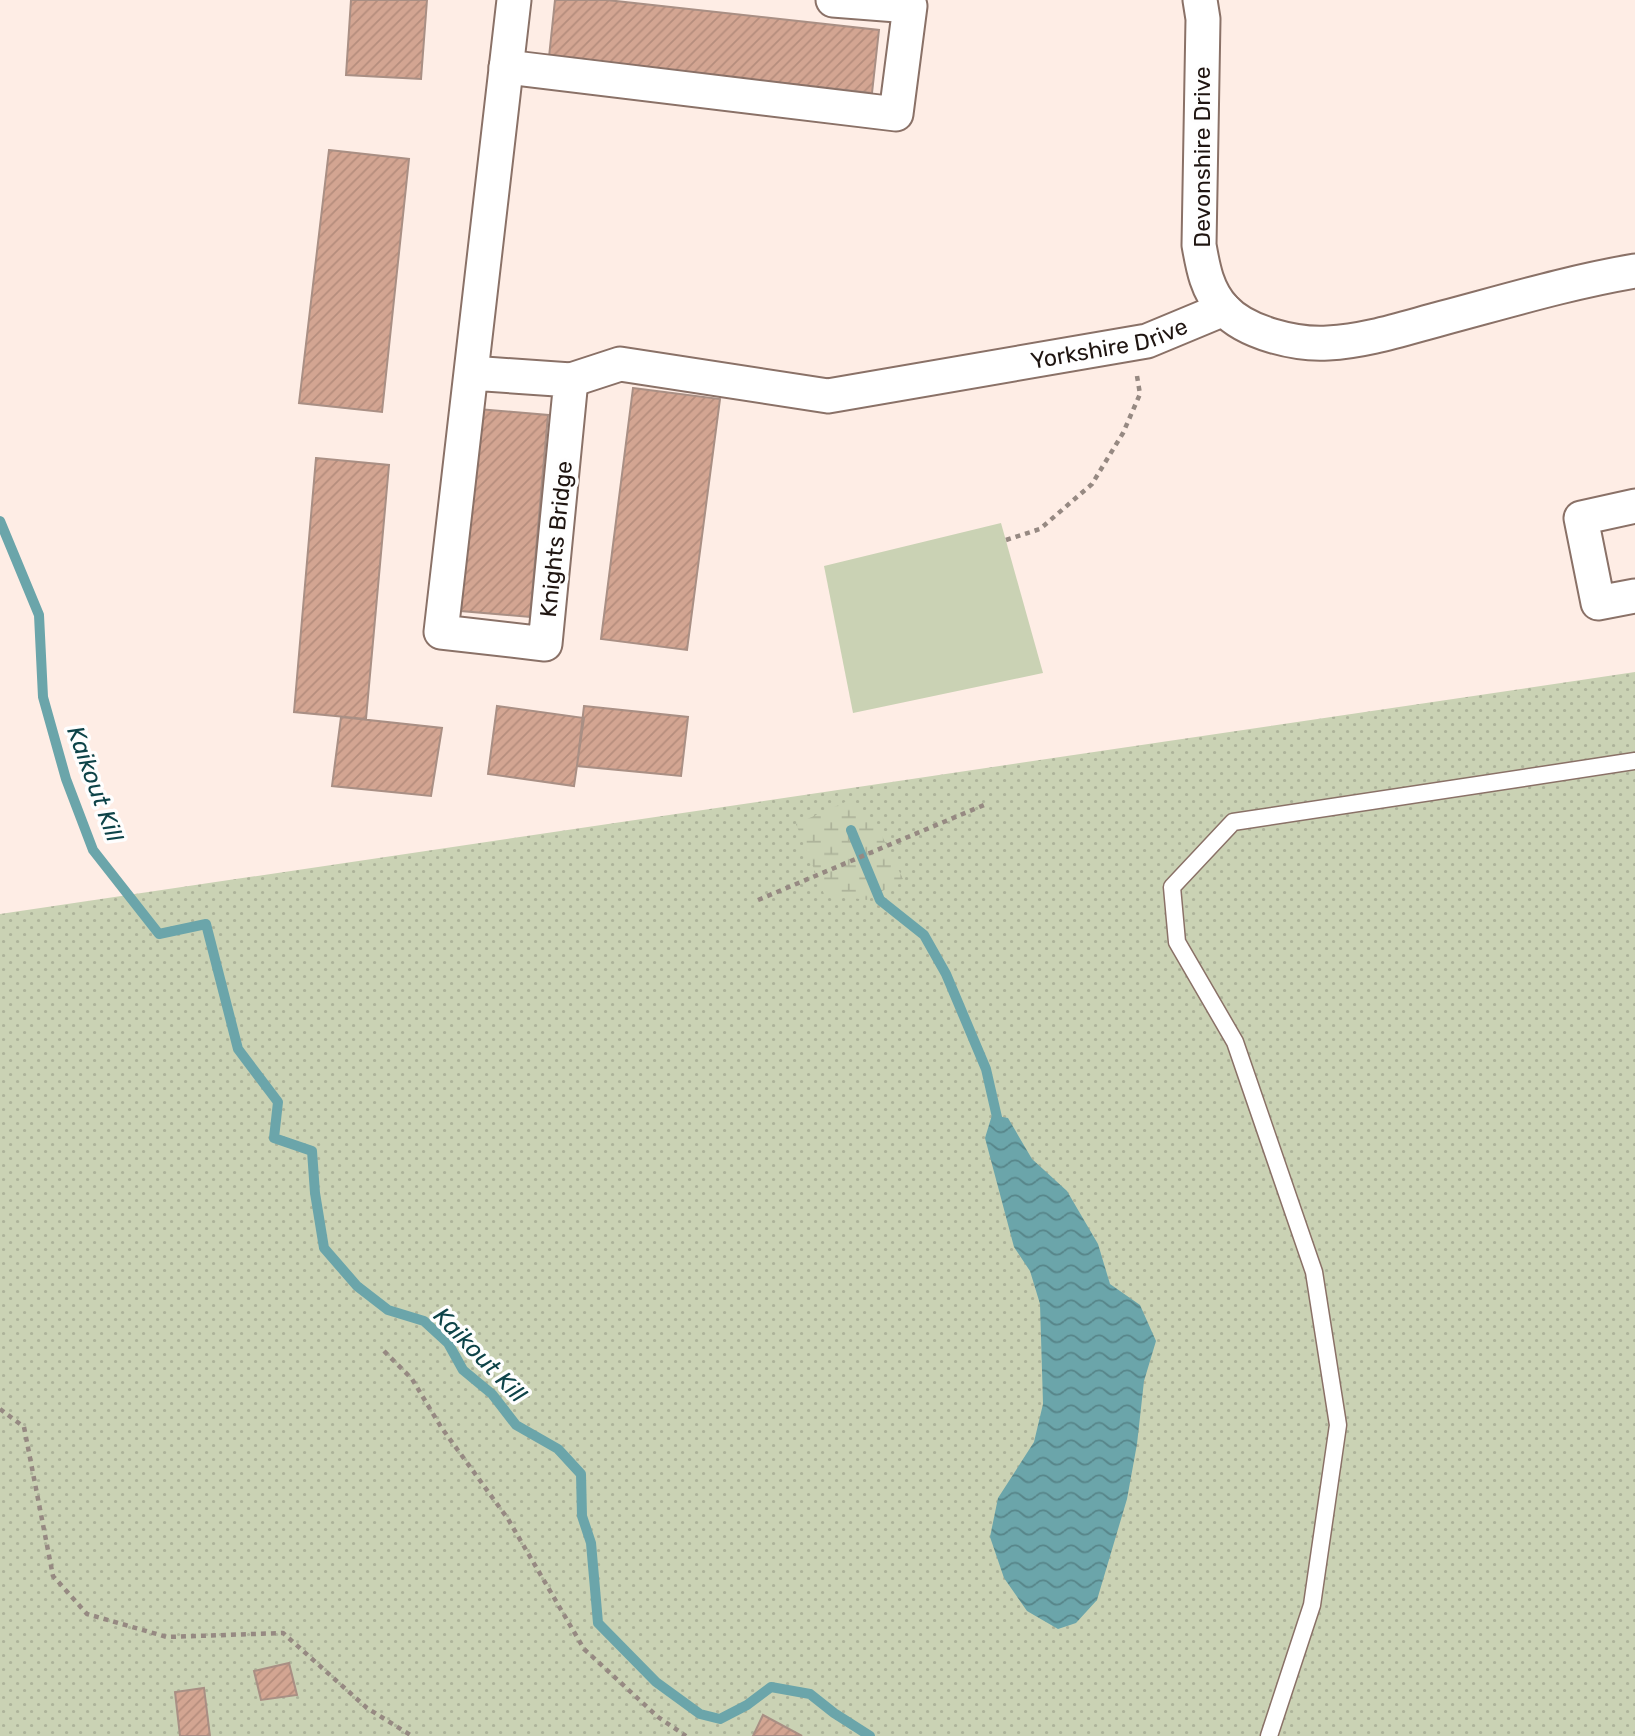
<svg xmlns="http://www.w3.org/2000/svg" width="1635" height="1736" viewBox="0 0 1635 1736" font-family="Rubik,sans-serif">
<defs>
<pattern id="grass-dots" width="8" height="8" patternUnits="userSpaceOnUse" patternTransform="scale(1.75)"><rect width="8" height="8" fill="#cad2b4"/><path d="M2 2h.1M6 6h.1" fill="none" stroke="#adb39a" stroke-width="1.8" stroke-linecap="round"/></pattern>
<pattern id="wetland-marsh" width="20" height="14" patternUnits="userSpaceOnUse" patternTransform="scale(1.75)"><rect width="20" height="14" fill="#cad2b4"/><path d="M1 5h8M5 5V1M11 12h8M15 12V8" fill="none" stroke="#adb39a"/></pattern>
<pattern id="water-waves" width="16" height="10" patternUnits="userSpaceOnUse" patternTransform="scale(1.75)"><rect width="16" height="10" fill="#6ba5aa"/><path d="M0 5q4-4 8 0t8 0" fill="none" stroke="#578589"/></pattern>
<pattern id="building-hatch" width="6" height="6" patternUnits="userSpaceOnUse" patternTransform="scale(1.75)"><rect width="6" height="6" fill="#d3a592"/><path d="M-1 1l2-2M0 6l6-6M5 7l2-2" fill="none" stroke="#b58d7d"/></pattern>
</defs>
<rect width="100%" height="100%" fill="#feede5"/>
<path fill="url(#grass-dots)" d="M1635,672V1736H0V914Z"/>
<path fill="url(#wetland-marsh)" d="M852,799L882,836L903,879L867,900L824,894L796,824Z"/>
<path fill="#cad2b4" d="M1001,523L1043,673L853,713L824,566Z"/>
<path fill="url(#water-waves)" d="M992,1115L1008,1118L1032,1159L1067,1191L1098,1244L1110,1284L1140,1305L1156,1341L1144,1381L1137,1444L1127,1499L1097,1600L1076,1623L1058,1629L1027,1611L1004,1578L990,1537L998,1498L1034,1442L1043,1404L1040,1304L1030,1271L1014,1247L985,1138Z"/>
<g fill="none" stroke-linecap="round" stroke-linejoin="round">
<path stroke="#6ba5aa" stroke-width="10" d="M0,521L39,615L43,697L66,779L93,850L159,934L206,924L238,1049L278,1102L274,1138L312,1151L315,1193L324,1248L357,1286L388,1310L424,1321L448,1343L463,1370L492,1394L516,1425L558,1449L581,1474L582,1516L591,1543L598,1623L656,1682L700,1714L720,1719L747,1705L771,1687L810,1694L834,1713L870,1736
M851,830L880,900L924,935L946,974L986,1069L999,1126"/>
</g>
<path fill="url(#building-hatch)" stroke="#a98f84" stroke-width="2" d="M351,0H427L421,79L346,75Z
M555,0H607L879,30L872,93L549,57Z
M329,150L409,159L382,412L299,403Z
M633,388L720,399L687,650L601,639Z
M478,409L548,415L530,617L461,611Z
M316,458L389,465L366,719L294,712Z
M497,706L584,718L574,786L488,774Z
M584,706L688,717L681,776L577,766Z
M341,717L442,728L431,796L332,786Z
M289,1663L297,1695L261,1700L254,1671Z
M204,1688L210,1736H180L175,1692Z
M763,1715L802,1736H753Z"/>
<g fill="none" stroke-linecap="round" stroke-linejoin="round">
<g stroke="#8a7167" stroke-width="19">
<path id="service" d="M1269,1736L1312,1605L1338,1425L1314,1272L1235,1042L1177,942L1172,887L1233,822L1635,761"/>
</g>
<g stroke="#8a7167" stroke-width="37">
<g id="minor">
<path d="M1200,0L1203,19L1199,245C1203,268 1207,291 1224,309C1246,333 1296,345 1328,343C1367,341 1405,328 1443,318C1507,301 1570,282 1635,271"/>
<path d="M506,67L896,114L910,6L833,0"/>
<path d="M471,373L571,380L545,644L441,632L514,0"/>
<path id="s1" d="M571,380L620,364L828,396L1147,341L1224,309"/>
<path d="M1635,506L1581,518L1598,603L1635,596"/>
</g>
</g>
<path stroke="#968982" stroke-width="4.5" stroke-dasharray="5 5" stroke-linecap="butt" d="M1006,540L1040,529L1092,484L1123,433L1140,394L1137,376
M758,900L984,805
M384,1351L412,1379L441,1427L508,1519L584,1649L658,1717L686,1736
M0,1409L24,1427L53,1576L87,1614L167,1637L283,1633L367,1708L412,1736"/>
<use href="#service" stroke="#fff" stroke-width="16"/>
<use href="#minor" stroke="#fff" stroke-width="33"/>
</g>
<g text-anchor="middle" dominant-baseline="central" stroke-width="7" stroke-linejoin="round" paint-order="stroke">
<g font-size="23" fill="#1f1511" stroke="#fefefe">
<text transform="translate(1202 157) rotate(-90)">Devonshire Drive</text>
<text stroke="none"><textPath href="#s1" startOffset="548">Yorkshire Drive</textPath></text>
<text transform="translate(556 539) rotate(-84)">Knights Bridge</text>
</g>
<g font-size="24" font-style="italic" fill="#0d4348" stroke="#fefefe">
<text transform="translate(95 784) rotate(70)">Kaikout Kill</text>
<text transform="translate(480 1355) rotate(46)">Kaikout Kill</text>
</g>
</g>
</svg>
